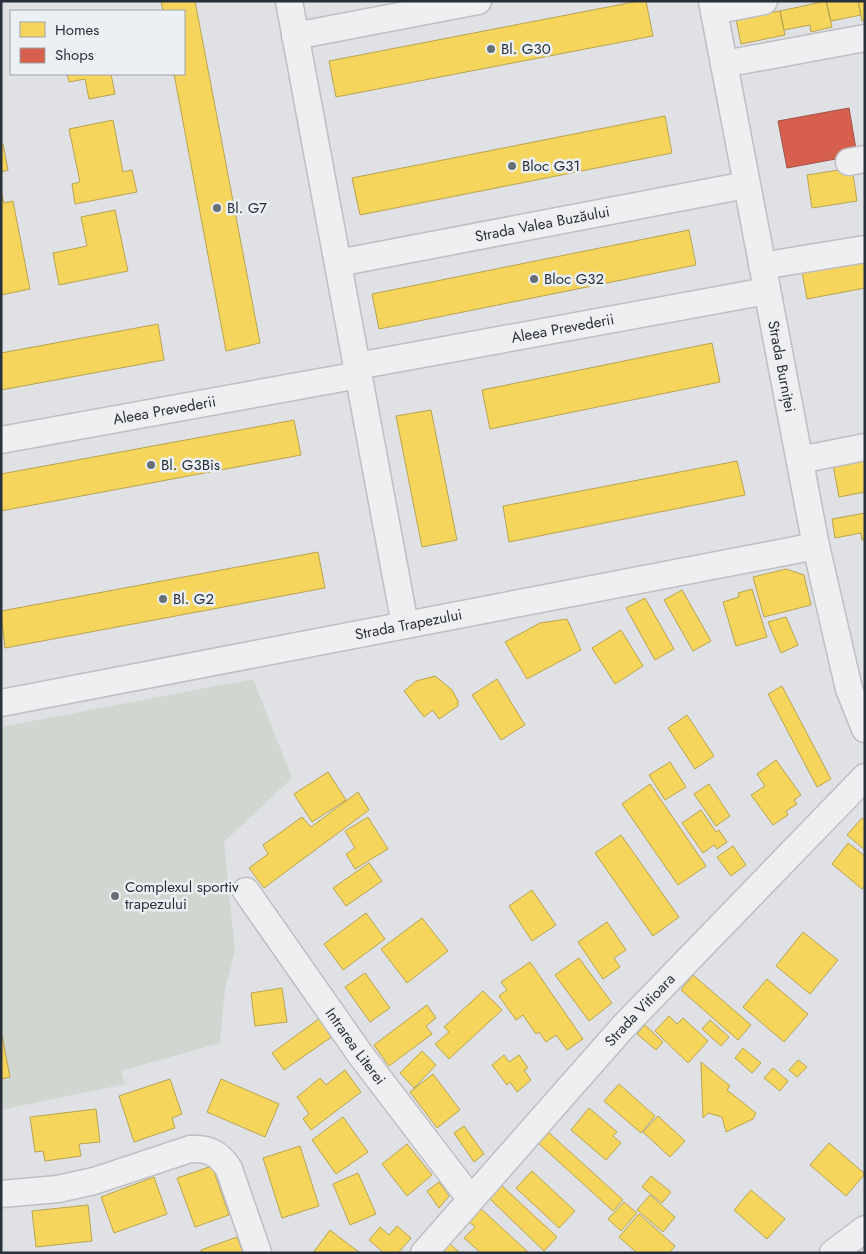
<svg xmlns="http://www.w3.org/2000/svg" width="866" height="1254" viewBox="0 0 866 1254" font-family="Jost,sans-serif">
<rect width="100%" height="100%" fill="#dfe1e4"/>
<path fill="#d0d7d0" d="M253,679L292,778L224,842L235,951L225,989L220,1043L121,1071L125,1084L1,1110V727Z"/>
<path fill="#f6d55c" stroke="#b8a452" d="M161,1H195L260,343L226,351L174,74H184V11H163Z
M639,1H646L653,36L336,97L329,61Z
M826,1H858L861,15L831,21Z
M826,1L832,27L811,32L810,25L784,30L780,11Z
M858,1H865V20L862,21Z
M780,11L785,35L741,44L736,19Z
M67,74H111L115,94L89,99L85,79L69,82Z
M665,116L672,153L360,215L352,178Z
M113,120L123,172L132,170L137,192L75,204L72,184L80,182L69,129Z
M1,144H3L8,170L1,172Z
M852,168L857,201L812,208L807,175Z
M1,190L4,203L13,201L30,289L1,295Z
M115,210L128,271L59,285L53,253L87,246L81,217Z
M689,230L696,265L379,329L372,294Z
M865,260V288L807,299L802,272Z
M158,324L164,360L1,390V353Z
M712,343L720,382L490,429L482,390Z
M431,410L457,540L422,547L396,416Z
M294,420L301,455L1,511V474Z
M865,459V492L839,497L833,465Z
M737,461L745,495L509,542L503,506Z
M865,513V540H862L861,533L835,538L832,519Z
M318,552L325,588L5,648L1,611Z
M786,569L804,575L811,605L764,617L753,577Z
M752,589L767,637L736,646L723,602L739,597L738,593Z
M682,590L711,641L693,651L664,600Z
M645,598L674,649L655,660L626,608Z
M786,617L798,645L781,653L768,622Z
M567,619L581,650L527,679L505,642L540,623Z
M621,630L643,666L615,684L592,648Z
M435,676L452,690L458,701V706L439,719L433,710L424,717L404,691L416,681Z
M497,679L525,725L501,740L472,695Z
M782,686L831,779L817,787L768,694Z
M687,715L714,756L695,769L668,728Z
M776,760L801,795L794,800L797,804L786,811L788,815L773,825L751,795L765,786L757,774Z
M670,762L686,787L665,800L649,775Z
M328,772L346,800L312,822L294,794Z
M650,784L706,866L678,885L622,804Z
M709,784L730,816L716,826L694,794Z
M358,792L369,810L264,888L249,868L268,854L263,845L302,817L311,827Z
M701,810L716,832L719,830L727,842L717,849L714,845L703,853L682,823Z
M368,817L388,849L355,869L346,854L355,848L345,831Z
M862,818L865,820V850L847,835Z
M621,835L679,917L653,936L595,853Z
M848,843L865,856V886L862,889L832,864Z
M733,846L746,865L731,876L717,857Z
M369,863L382,881L346,906L333,888Z
M532,890L556,925L532,941L509,906Z
M366,913L385,939L343,970L324,944Z
M422,918L448,951L407,983L381,949Z
M607,922L626,950L614,958L620,967L603,979L578,942Z
M803,932L838,960L810,994L776,966Z
M579,958L612,1003L589,1021L555,975Z
M530,962L583,1039L567,1050L556,1035L546,1042L539,1032L536,1034L523,1015L516,1020L499,996L507,990L501,982Z
M365,973L390,1008L370,1022L345,987Z
M693,975L751,1025L738,1040L681,990Z
M767,979L808,1014L784,1042L743,1007Z
M282,988L287,1022L255,1026L251,993Z
M483,991L502,1010L449,1059L435,1044L449,1032L444,1027Z
M427,1005L436,1018L426,1026L432,1034L389,1066L374,1045Z
M669,1016L677,1024L683,1018L708,1041L688,1063L655,1031Z
M320,1018L333,1036L284,1070L272,1053Z
M710,1020L729,1037L721,1046L702,1029Z
M645,1025L663,1042L656,1050L637,1034Z
M1,1030L10,1077L1,1079Z
M743,1048L761,1063L752,1073L735,1058Z
M422,1051L436,1065L414,1088L400,1073Z
M504,1055L509,1062L519,1055L528,1068L524,1070L531,1080L517,1092L510,1082L507,1085L492,1065Z
M798,1060L807,1067L797,1077L789,1070Z
M701,1062L730,1086L727,1090L756,1113L753,1119L726,1132L722,1117L708,1113L703,1118Z
M773,1068L788,1081L780,1091L764,1078Z
M345,1070L361,1092L311,1130L303,1119L309,1114L297,1097L320,1078L326,1085Z
M433,1074L460,1110L437,1128L410,1092Z
M170,1079L182,1114L172,1118L175,1128L134,1142L119,1096Z
M221,1079L279,1104L265,1137L207,1112Z
M619,1084L655,1116L641,1133L604,1101Z
M589,1108L617,1132L613,1136L621,1143L606,1160L571,1130Z
M96,1109L100,1142L79,1144L81,1156L45,1161L43,1151L35,1152L30,1117Z
M658,1116L685,1141L670,1157L643,1132Z
M343,1117L368,1152L336,1174L312,1140Z
M464,1126L484,1154L474,1162L454,1133Z
M547,1131L623,1200L613,1211L537,1142Z
M829,1143L865,1174L846,1196L810,1165Z
M407,1144L432,1175L407,1196L382,1164Z
M300,1146L319,1206L282,1218L263,1158Z
M212,1166L229,1215L195,1227L177,1178Z
M532,1171L575,1211L559,1228L516,1188Z
M358,1173L376,1214L350,1225L333,1184Z
M651,1176L671,1192L662,1203L642,1187Z
M154,1177L167,1214L114,1233L101,1197Z
M439,1182L449,1196L439,1208L427,1191Z
M502,1186L557,1237L544,1251L490,1199Z
M751,1190L785,1219L767,1239L734,1210Z
M650,1195L675,1217L663,1232L637,1210Z
M624,1202L637,1213L621,1231L608,1219Z
M88,1205L92,1241L36,1247L32,1211Z
M478,1206L529,1253H481L464,1238L475,1227L466,1219Z
M639,1214L675,1246L669,1253H637L619,1237Z
M397,1226L411,1238L398,1253H384L369,1240L380,1227L389,1235Z
M330,1230L360,1253H313Z
M237,1237L243,1253H202L201,1250Z
M449,1243L460,1253H440Z"/>
<path fill="#d6604d" stroke="#a25248" d="M849,108L857,155L787,168L778,121Z"/>
<g fill="none" stroke-linecap="round" stroke-linejoin="round">
<g stroke="#bdbfc2" stroke-width="29">
<g id="minor">
<path d="M289,1L405,625"/>
<path id="s1" d="M712,1L816,546L849,689L865,729"/>
<path d="M714,11L764,1"/>
<path d="M295,36L478,1"/>
<path d="M724,64L865,38"/>
<path d="M849,162L865,159"/>
<path id="s2" d="M338,263L746,185"/>
<path d="M762,266L865,249"/>
<path id="s3" d="M357,366L767,291"/>
<path id="s4" d="M1,440L359,375"/>
<path d="M800,460L865,447"/>
<path id="s5" d="M1,703L816,546"/>
<path id="s6" d="M246,891L360,1054L470,1198"/>
<path d="M1,1194L58,1189L94,1181L190,1149C209,1148 219,1153 229,1169L258,1253"/>
<path id="s7" d="M424,1253L623,1027L865,777"/>
<path d="M833,1253L865,1229"/>
</g>
</g>
<use href="#minor" stroke="#efeff1" stroke-width="26"/>
</g>
<g fill="#686e76" stroke="#ecf0f4" stroke-width="2">
<circle cx="491" cy="49" r="5"/>
<circle cx="512" cy="166" r="5"/>
<circle cx="217" cy="208" r="5"/>
<circle cx="534" cy="279" r="5"/>
<circle cx="151" cy="465" r="5"/>
<circle cx="163" cy="599" r="5"/>
<circle cx="115" cy="896" r="5"/>
</g>
<g text-anchor="middle" dominant-baseline="central" stroke-width="5" stroke-linejoin="round" paint-order="stroke">
<g font-size="15" fill="#28303b" stroke="#ecf0f4" text-anchor="start">
<text x="501" y="49">Bl. G30</text>
<text x="522" y="166">Bloc G31</text>
<text x="227" y="208">Bl. G7</text>
<text x="544" y="279">Bloc G32</text>
<text x="161" y="465">Bl. G3Bis</text>
<text x="173" y="599">Bl. G2</text>
<text x="125" y="887">Complexul sportiv<tspan x="125" dy="17">trapezului</tspan></text>
</g>
<g font-size="15" fill="#28303b" stroke="#ecf0f4">
<text stroke="none"><textPath href="#s2" startOffset="208">Strada Valea Buzăului</textPath></text>
<text stroke="none"><textPath href="#s3" startOffset="209">Aleea Prevederii</textPath></text>
<text stroke="none"><textPath href="#s1" startOffset="372">Strada Burniței</textPath></text>
<text stroke="none"><textPath href="#s4" startOffset="166">Aleea Prevederii</textPath></text>
<text stroke="none"><textPath href="#s5" startOffset="415">Strada Trapezului</textPath></text>
<text stroke="none"><textPath href="#s7" startOffset="325">Strada Vitioara</textPath></text>
<text stroke="none"><textPath href="#s6" startOffset="190">Intrarea Literei</textPath></text>
</g>
</g>
<rect width="866" height="1254" fill="none" stroke="#28303b" stroke-width="5"/>
<rect x="10" y="10" width="175" height="65" fill="#ecf0f4" stroke="#9ea3aa"/>
<rect x="20" y="22" width="25" height="15" fill="#f6d55c" stroke="#9ea3aa"/>
<text x="55" y="35" font-size="15" fill="#28303b">Homes</text>
<rect x="20" y="48" width="25" height="15" fill="#d6604d" stroke="#9ea3aa"/>
<text x="55" y="60" font-size="15" fill="#28303b">Shops</text>
</svg>
